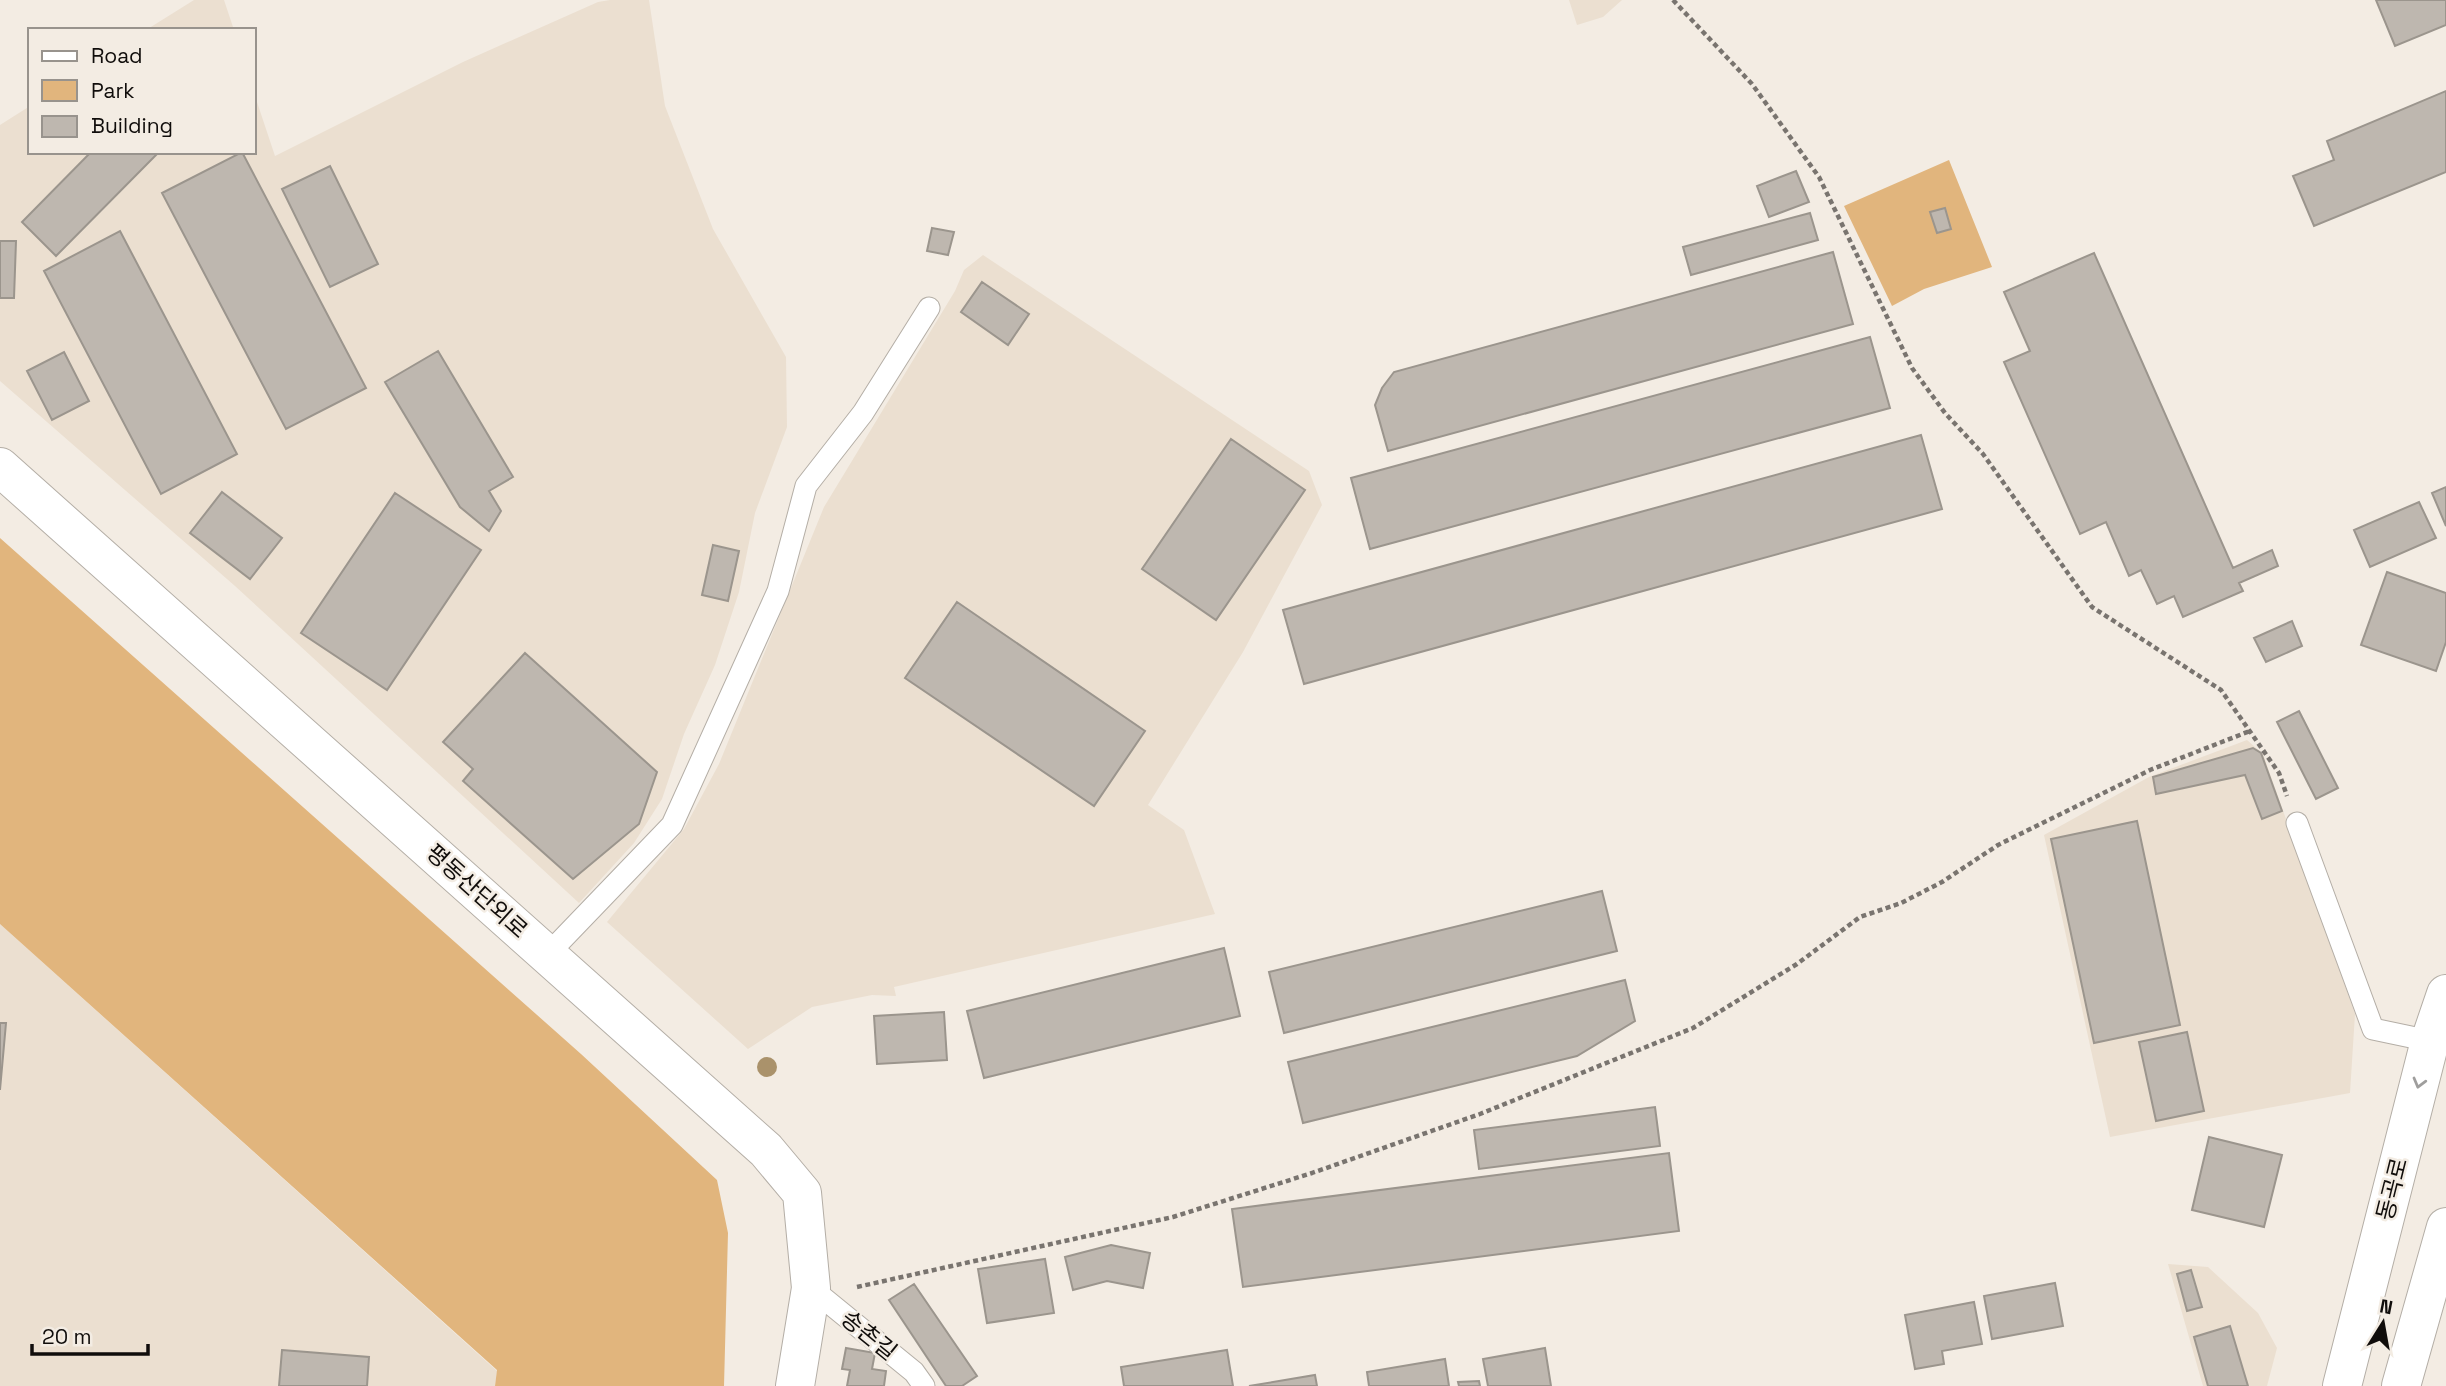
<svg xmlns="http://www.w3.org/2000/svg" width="2446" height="1386" viewBox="0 0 2446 1386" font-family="'Space Grotesk','Noto Sans KR',sans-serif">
<rect width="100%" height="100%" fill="#f3ece3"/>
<path fill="#ebdfd0" d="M194,0H224L234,30H146Z
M610,0H649L665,106L713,229L786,357L787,427L755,513L739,592L715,665L684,734L662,799L634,843L579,903L235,586L0,381V125L30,106V152H254V93L275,156L463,62L598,2Z
M1569,0H1622L1603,17L1577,25Z
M983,255L1309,471L1322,505L1243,652L1148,805L1184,830L1215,914L894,987L896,996L872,995L812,1007L748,1049L607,922L684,829L719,764L824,507L955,291L964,270Z
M2247,740L2263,754L2355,1014L2350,1093L2110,1137L2044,835L2149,777Z
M0,924L497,1371L495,1386H0Z
M2168,1264L2208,1267L2258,1313L2277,1348L2267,1386H2203Z"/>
<path fill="#e1b57d" d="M1949,160L1992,267L1924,289L1892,306L1844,206Z
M0,538L581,1054L717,1180L728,1233L724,1386H495L497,1370L0,924Z"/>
<path fill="#beb7af" stroke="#9b958d" stroke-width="2" d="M2376,0H2446V25L2395,46Z
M2446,91V172L2314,226L2293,176L2334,160L2327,141Z
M91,152H159L56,256L22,222Z
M242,152L366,388L286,429L162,193Z
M330,166L378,264L330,287L282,189Z
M1796,171L1809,202L1769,217L1757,186Z
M1945,208L1951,229L1937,233L1930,212Z
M1810,213L1818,240L1691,275L1683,247Z
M932,228L954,232L948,255L927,251Z
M120,231L237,454L161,494L44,271Z
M0,241H16L14,298H0Z
M1833,252L1853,324L1388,451L1375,405L1382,388L1394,372Z
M2094,253L2233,568L2272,550L2278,566L2239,583L2243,591L2183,617L2174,596L2157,604L2141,570L2129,576L2106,522L2080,534L2004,362L2030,351L2004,292Z
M982,282L1029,314L1008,345L961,312Z
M1870,337L1890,408L1370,549L1351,478Z
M438,351L513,477L489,491L501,511L489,531L460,507L385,382Z
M64,352L89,401L52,420L27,371Z
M1921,435L1942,509L1304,684L1283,610Z
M1231,439L1305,490L1216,620L1142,569Z
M2446,487V526L2432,493Z
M222,492L282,538L250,579L190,533Z
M395,493L481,550L387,690L301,633Z
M2419,502L2436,538L2370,567L2354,530Z
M713,545L739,551L728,601L702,595Z
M2387,572L2446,593V642L2436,671L2361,645Z
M957,602L1145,731L1094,806L905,678Z
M2292,621L2302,646L2266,662L2254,638Z
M525,653L657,772L639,824L573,879L463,781L473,769L443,742Z
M2299,711L2338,788L2316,799L2277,722Z
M2253,748L2261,753L2282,811L2262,819L2245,775L2156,794L2153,777Z
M2137,821L2180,1025L2094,1043L2051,839Z
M1602,891L1617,951L1284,1033L1269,972Z
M1224,948L1240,1016L984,1078L967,1011Z
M1625,980L1635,1021L1577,1056L1303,1123L1288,1062Z
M944,1012L947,1060L877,1064L874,1016Z
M0,1023H6L0,1090Z
M2187,1032L2204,1111L2156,1121L2139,1042Z
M1655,1107L1660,1146L1479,1169L1474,1130Z
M2209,1137L2282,1155L2264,1227L2192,1210Z
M1669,1153L1679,1231L1243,1287L1232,1209Z
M1111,1245L1150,1253L1143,1288L1107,1281L1073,1290L1065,1257Z
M1045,1259L1054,1313L987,1323L978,1269Z
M2191,1270L2202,1307L2187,1311L2177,1274Z
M2055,1283L2063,1326L1992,1339L1984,1296Z
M914,1284L977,1376L962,1386H946L889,1300Z
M1974,1302L1982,1344L1942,1351L1944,1364L1915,1369L1905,1315Z
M2230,1326L2248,1386H2208L2194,1337Z
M846,1348L875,1353L872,1369L886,1371L884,1386H847L850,1370L842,1369Z
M1545,1348L1551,1386H1488L1483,1359Z
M282,1350L369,1357L367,1386H279Z
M1227,1350L1233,1386H1124L1121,1367Z
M1445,1359L1449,1386H1369L1367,1372Z
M1315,1375L1317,1386H1249Z
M1479,1381L1480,1386H1459L1458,1382Z"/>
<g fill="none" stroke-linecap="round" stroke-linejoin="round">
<g stroke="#b4aea6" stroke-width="23">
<path id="lane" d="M2297,823L2373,1029L2430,1041
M548,954L672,825L778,591L806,486L863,413L929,308
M811,1288L914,1372L924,1386"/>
</g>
<g stroke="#b4aea6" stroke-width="40">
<path id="street" d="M0,467L766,1150L802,1193L811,1288L795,1386"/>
</g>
<g stroke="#b4aea6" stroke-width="40">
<path id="secondary" d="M2342,1386L2430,1041L2446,994
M2401,1386L2446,1227"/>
</g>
<path stroke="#79746f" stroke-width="4.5" stroke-dasharray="5 3.5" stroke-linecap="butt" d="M1673,0L1752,84L1819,177L1912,368L1945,413L1983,454L2092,607L2221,690L2279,773L2287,796
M857,1287L1173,1217L1312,1173L1480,1114L1693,1028L1797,964L1860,917L1901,903L1942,882L1998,845L2150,770L2250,731"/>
<use href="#lane" stroke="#fff" stroke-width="21"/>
<use href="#street" stroke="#fff" stroke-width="38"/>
<use href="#secondary" stroke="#fff" stroke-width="38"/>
</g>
<circle fill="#aa926b" cx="767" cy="1067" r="10"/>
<defs><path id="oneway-chevron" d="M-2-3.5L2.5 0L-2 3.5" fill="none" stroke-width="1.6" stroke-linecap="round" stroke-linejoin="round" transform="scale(1.75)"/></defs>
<use stroke="#9f9e9d" href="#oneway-chevron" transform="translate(2419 1083) rotate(105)"/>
<g text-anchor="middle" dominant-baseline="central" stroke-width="5" stroke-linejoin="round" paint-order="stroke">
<g font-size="23" fill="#100d0b" stroke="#f3ece3">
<text transform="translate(477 891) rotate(42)">평동산단외로</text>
<text transform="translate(2392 1189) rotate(-76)">동곡로</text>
<text transform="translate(869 1335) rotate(39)">송촌길</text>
</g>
</g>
<rect x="28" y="28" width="228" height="126" fill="#f3ece3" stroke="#98938d" stroke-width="2"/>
<rect x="42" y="51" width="35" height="10" fill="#ffffff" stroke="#98938d" stroke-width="2"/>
<text x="91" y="63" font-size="21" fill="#100d0b">Road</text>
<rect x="42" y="80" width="35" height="21" fill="#e1b57d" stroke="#98938d" stroke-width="2"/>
<text x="91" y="98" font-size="21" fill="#100d0b">Park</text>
<rect x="42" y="116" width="35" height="21" fill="#beb7af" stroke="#98938d" stroke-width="2"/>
<text x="91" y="133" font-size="21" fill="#100d0b">Building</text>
<g transform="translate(2383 1323) rotate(11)" stroke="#f3ece3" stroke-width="5" paint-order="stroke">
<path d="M0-5L12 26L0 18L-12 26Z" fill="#100d0b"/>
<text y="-10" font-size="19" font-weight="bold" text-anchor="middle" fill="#100d0b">N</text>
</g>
<path d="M32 1344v10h116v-10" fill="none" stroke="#100d0b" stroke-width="3.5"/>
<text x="42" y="1344" font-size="21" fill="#100d0b" stroke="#f3ece3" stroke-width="5" paint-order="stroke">20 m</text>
</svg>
